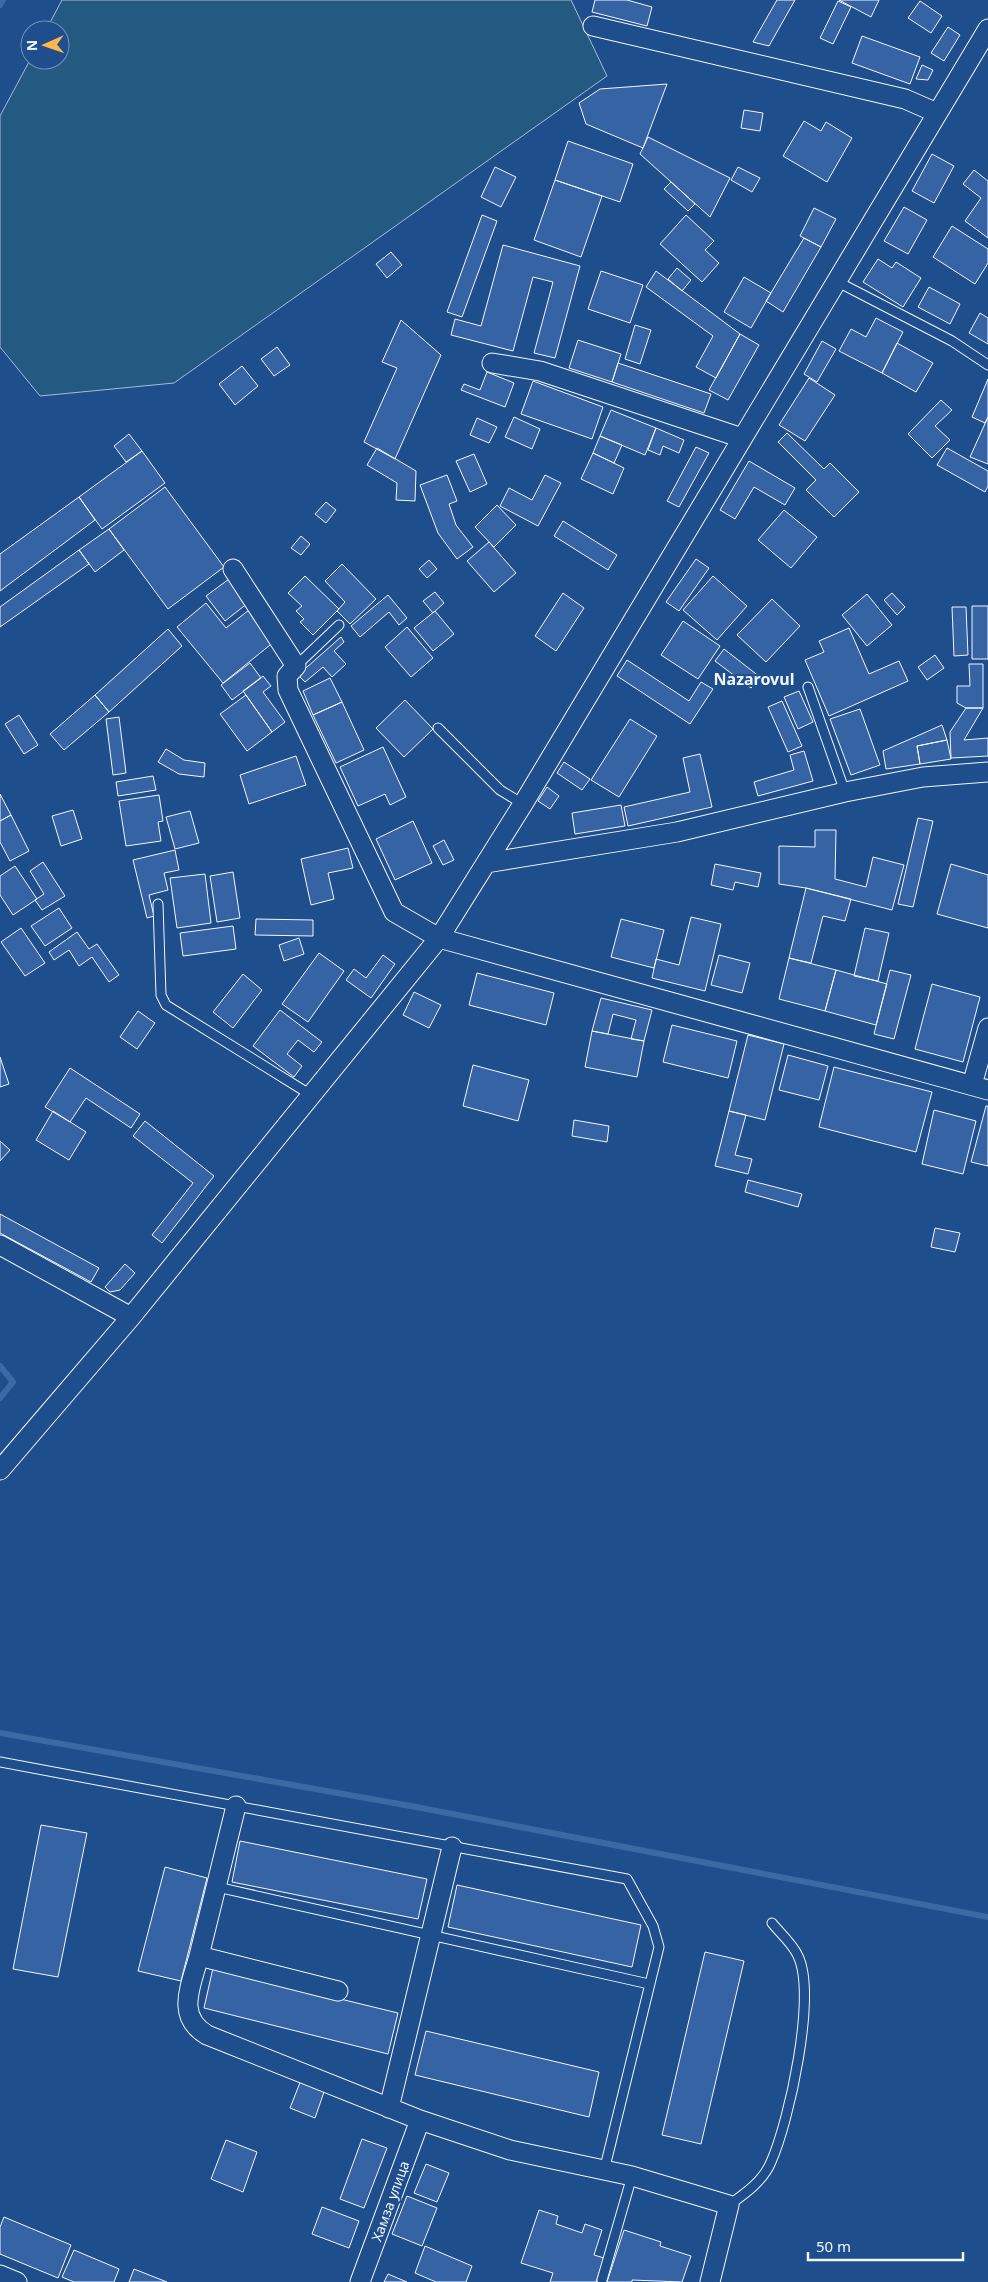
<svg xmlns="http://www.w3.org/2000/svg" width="988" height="2282" viewBox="0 0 988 2282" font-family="'Noto Sans',sans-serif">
<rect width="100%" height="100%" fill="#1f4e8c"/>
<path fill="#245a82" stroke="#a8bbd7" d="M62,0H571L607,76L174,383L40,396L0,347V116L30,60H60V30H46Z"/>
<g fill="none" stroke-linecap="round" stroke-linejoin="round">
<path stroke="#3b69a3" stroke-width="6" d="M0,5L3,0
M0,1366L13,1382L0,1398
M0,1733L411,1806L988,1917"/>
</g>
<path fill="#3563a3" stroke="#f2f6ff" d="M595,0H627L652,7L647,26L592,12Z
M777,0H795L769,46L753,42Z
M839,0H879L871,17Z
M838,1L851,7L833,44L820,38Z
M920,1L942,16L931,33L908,18Z
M948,27L960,35L944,61L931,53Z
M862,36L920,57L910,84L852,63Z
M922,65L933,70L928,80L916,79Z
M667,84L643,148L586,124L579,103L600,89Z
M744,110L763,113L760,131L741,128Z
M804,121L821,131L826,122L852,138L827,182L783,156Z
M648,137L730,178L710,217L640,154Z
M568,141L633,164L620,202L555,180Z
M932,154L954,166L934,203L912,191Z
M495,167L516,177L501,207L481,197Z
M738,167L760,178L752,192L731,180Z
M974,170L988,181V238L965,221L981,198L963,184Z
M555,180L602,196L581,257L534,240Z
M671,182L695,204L688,211L664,189Z
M904,207L927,220L908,254L884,241Z
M814,208L836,219L821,247L800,236Z
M482,215L497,221L462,317L447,312Z
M686,215L714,241L705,250L719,263L702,282L660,244Z
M952,226L988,249V263L975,284L933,257Z
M804,238L821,247L783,312L766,301Z
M503,245L580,266L555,358L534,353L553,282L533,277L513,351L451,335L455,319L481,326Z
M391,252L402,265L387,278L376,264Z
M878,259L892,268L896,262L921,278L903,307L863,282Z
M677,268L691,280L682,291L668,279Z
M601,271L643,285L630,323L588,309Z
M656,271L740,334L716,378L696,367L713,336L646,287Z
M744,277L771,293L751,328L724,312Z
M929,287L960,304L950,324L918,307Z
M980,313L988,318V344L969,333Z
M876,318L903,332L882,373L839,351L851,329L866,337Z
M401,320L441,355L395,459L364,442L397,368L382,362Z
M635,325L651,330L640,364L625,359Z
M740,334L759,345L728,400L709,390Z
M578,340L621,354L612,382L569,368Z
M822,341L836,349L817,382L804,374Z
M897,343L933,363L916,392L882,373Z
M277,347L290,365L274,376L261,359Z
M618,363L711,394L704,413L612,382Z
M242,366L258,386L235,405L219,384Z
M487,372L514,383L505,407L461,390L464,384L480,390Z
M809,378L835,395L805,441L779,425Z
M988,379V417L985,423L972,417Z
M533,381L603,407L592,439L521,414Z
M941,400L952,410L935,426L950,440L932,458L908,434Z
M611,410L656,428L645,455L600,436Z
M514,417L540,429L532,449L505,437Z
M988,417V464L970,457Z
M477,418L497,427L489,443L470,435Z
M656,428L684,440L679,453L663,446L660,455L648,450Z
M787,433L824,469L830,463L859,492L834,517L806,490L816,480L778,442Z
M129,434L142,451L126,462L114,446Z
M600,436L622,445L614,463L593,453Z
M696,447L709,453L679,507L667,501Z
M377,448L416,471L415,501L396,500L397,483L367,465Z
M947,448L988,471V486L985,492L937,465Z
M142,451L165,483L102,529L79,497Z
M593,453L624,468L613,494L581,479Z
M474,454L487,484L470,492L456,461Z
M749,461L795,488L785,505L754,487L735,519L720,510Z
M447,475L457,501L449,504L456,525L473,547L457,559L438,533L420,485Z
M545,475L561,483L538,526L500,506L509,488L532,500Z
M165,487L224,567L168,609L109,529Z
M79,497L95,520L0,591V554Z
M326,502L336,510L326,523L315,514Z
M497,505L516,525L494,547L475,527Z
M784,510L817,537L791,568L758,540Z
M563,521L617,555L608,570L554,536Z
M109,529L124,550L95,572L79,550Z
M301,536L310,544L301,555L291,548Z
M489,542L516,573L494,592L467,561Z
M79,550L89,564L0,627V607Z
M696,559L709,568L679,611L666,602Z
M429,560L437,569L427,578L419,569Z
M342,564L376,599L350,624L337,611L345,602L325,581Z
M305,576L339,609L313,635L300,622L304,619L296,611L302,606L288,593Z
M713,576L747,606L717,640L683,610Z
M229,579L248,603L225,621L206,596Z
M435,592L444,603L433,613L423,601Z
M563,593L584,608L556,651L535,636Z
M892,593L905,607L897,615L884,600Z
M867,594L892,625L867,646L842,615Z
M388,595L407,618L399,625L389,612L360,637L351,626Z
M772,599L800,626L766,662L737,635Z
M206,603L226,628L249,610L275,641L223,683L177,627Z
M972,606H988V659H972Z
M952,607H966L968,655L954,656Z
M435,611L454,634L433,651L414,628Z
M683,621L720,646L698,679L661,655Z
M407,627L433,658L411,677L385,647Z
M849,628L869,674L899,661L908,681L829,716L805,660L824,652L819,641Z
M168,629L182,646L109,712L95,695Z
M341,637L344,642L334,651L346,664L332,677L323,667L305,682L298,675Z
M724,649L760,677L751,688L715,661Z
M935,655L944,668L927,680L918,667Z
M627,660L689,701L701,682L713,689L690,724L617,676Z
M250,663L261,678L232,700L221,685Z
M969,664H983V708H966L957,703V686H970Z
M263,676L271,686L263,692L285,722L272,732L243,691Z
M330,678L342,702L313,715L303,691Z
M799,691L813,722L798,729L784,697Z
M95,695L109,712L64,750L50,734Z
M246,695L272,732L247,751L220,714Z
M405,700L433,729L404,757L376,728Z
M782,701L802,746L788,752L768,707Z
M342,702L364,750L336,763L313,715Z
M966,708H983L964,740L988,738V756L951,758L950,732Z
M860,709L880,765L851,775L830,719Z
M19,715L38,745L24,754L5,724Z
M119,717L126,773L113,775L106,719Z
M630,719L657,736L619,797L591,780Z
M942,725L947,740L917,746L920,764L886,769L883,751Z
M947,740L951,759L920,764L917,746Z
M383,747L406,797L390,805L385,794L358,806L340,767Z
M166,749L184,760L205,763L204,777L179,774L158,762Z
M804,751L813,781L758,796L754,782L794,770L790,755Z
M700,754L712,807L628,826L624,807L690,792L683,758Z
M296,756L306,785L249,804L240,775Z
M564,762L590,779L582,790L557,773Z
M153,776L156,790L118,796L116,782Z
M547,787L559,796L550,809L538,801Z
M0,794L11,815L0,821Z
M159,795L163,821L158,822L161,841L126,846L119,801Z
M621,805L625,826L575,834L572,813Z
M73,810L82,839L61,846L52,816Z
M190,811L199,843L175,849L166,817Z
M11,815L29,851L10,861L0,842V821Z
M918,818L933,821L913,907L898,904Z
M413,821L432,863L395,880L376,839Z
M815,830H836L835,879L866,887L873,857L904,865L892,910L806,888L779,884V846L815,847Z
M444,840L454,860L443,865L433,846Z
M348,848L353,868L328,873L334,899L311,905L301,859Z
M175,850L179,870L164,873L168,890L149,895L154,916L147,918L133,860Z
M43,862L65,896L42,910L35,900L44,894L30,871Z
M715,864L761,873L758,887L735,882L733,890L711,885Z
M951,864L988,875V928L937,914Z
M15,866L37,899L13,915L0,895V876Z
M233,872L240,918L217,922L210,876Z
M205,874L211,923L177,928L170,878Z
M806,888L851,899L845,921L823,916L811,963L789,958Z
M59,908L72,928L45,946L31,926Z
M691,917L721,924L705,991L652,978L656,959L679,965Z
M256,919L313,920V936L255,935Z
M621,919L664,930L654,968L611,957Z
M233,926L236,949L183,956L180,933Z
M21,928L45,963L25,976L1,942Z
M865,928L889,933L878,981L854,976Z
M77,932L89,949L97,944L119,975L109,982L92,957L79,966L69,950L54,960L49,952Z
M299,938L304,954L284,961L279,945Z
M319,953L344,971L308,1022L282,1004Z
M383,955L395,964L371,998L346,980L354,969L366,978Z
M719,955L750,963L742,993L711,985Z
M789,958L836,970L825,1011L779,999Z
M836,970L887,984L876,1025L825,1011Z
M890,970L911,975L894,1039L874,1034Z
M477,973L554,993L546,1025L469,1005Z
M243,974L262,990L233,1028L213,1012Z
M932,984L980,997L963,1062L915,1049Z
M414,992L441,1005L429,1028L403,1015Z
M601,998L652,1010L644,1041L631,1039L636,1020L613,1014L608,1034L592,1031Z
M280,1010L322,1042L314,1052L298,1040L287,1054L302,1066L294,1077L253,1046Z
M138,1011L155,1023L137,1049L120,1037Z
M672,1025L737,1041L728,1078L663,1062Z
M592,1031L644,1041L637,1077L585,1067Z
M748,1035L784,1044L765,1120L729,1111Z
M788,1055L828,1066L819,1100L779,1090Z
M0,1057L9,1084L0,1087Z
M473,1065L529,1080L518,1121L463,1106Z
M834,1067L932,1092L916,1152L819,1127Z
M70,1068L140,1114L131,1128L86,1098L70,1122L45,1107Z
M986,1106H988V1166L971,1162Z
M934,1110L976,1121L963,1174L922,1164Z
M53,1111L86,1132L69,1160L36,1140Z
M729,1111L746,1115L735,1155L752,1159L748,1174L715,1166Z
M574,1120L609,1126L607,1142L572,1136Z
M145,1121L214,1176L162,1243L152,1235L193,1183L133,1136Z
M0,1141L10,1150L0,1161Z
M748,1180L802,1194L798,1207L745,1192Z
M0,1214L99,1268L91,1282L0,1233Z
M935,1228L960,1233L955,1252L931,1247Z
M125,1264L135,1273L120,1290L110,1292L105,1287Z
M41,1825L87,1833L58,1977L13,1969Z
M240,1841L427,1879L418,1919L232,1882Z
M165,1867L207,1878L181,1981L138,1971Z
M457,1885L641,1925L632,1967L448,1927Z
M705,1952L744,1961L701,2144L662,2135Z
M213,1968L398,2013L388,2054L204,2008Z
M426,2031L599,2072L589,2117L415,2075Z
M301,2080L325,2089L315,2118L290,2108Z
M362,2139L387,2148L364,2208L340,2199Z
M226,2140L257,2152L243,2192L211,2179Z
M426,2164L449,2173L437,2202L414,2193Z
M407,2196L437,2208L422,2246L392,2234Z
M322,2207L359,2221L349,2248L312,2234Z
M539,2210L558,2216L556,2224L582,2233L585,2224L602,2230L594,2255L604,2258L596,2282H550L553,2273L521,2263Z
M4,2217L71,2245L58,2278L0,2254V2227Z
M624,2230L661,2242L660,2246L691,2256L682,2282L632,2280V2282H607Z
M425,2246L472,2266L466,2282H436L415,2273Z
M74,2250L119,2269L114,2282H74L62,2277Z
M134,2269L167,2282H129Z
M388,2274L407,2282H384Z"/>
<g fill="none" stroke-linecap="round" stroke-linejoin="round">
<g stroke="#f2f6ff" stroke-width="11">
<path id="service" d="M836,281L952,341L988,365
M296,666L339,625
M808,687L845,792
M438,728L500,790L523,804
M158,904L161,995L166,1005L311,1095
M0,1762L627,1879L653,1926L659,1947L604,2171
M217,1887L649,1984
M729,2205C746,2193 763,2181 771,2162C789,2122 817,1995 798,1956C793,1944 780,1933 772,1923
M602,2280L632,2176"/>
</g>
<g stroke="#f2f6ff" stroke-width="21">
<path id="minor" d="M593,26L905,99L937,113
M492,363L540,371L742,438
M233,569L296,666L287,676L288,690L394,912L439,938L988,1090
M486,863L677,832L845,792L923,777L988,772
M972,1085L988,1028
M0,1245L131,1317
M0,1470L131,1317L439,938L523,804L988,29
M236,1806L199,1956L338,1991
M199,1956C191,1986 175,2016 207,2035L420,2120L510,2150L632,2176L729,2205L710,2282
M389,2108L452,1847
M0,2275L17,2282
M360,2282L420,2120"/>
</g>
<use href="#service" stroke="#1f4e8c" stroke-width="9"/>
<use href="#minor" stroke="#1f4e8c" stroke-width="19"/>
</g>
<g text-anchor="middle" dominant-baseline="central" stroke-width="4" stroke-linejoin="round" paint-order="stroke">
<g font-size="14" fill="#f2f6ff" stroke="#1f4e8c">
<text transform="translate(390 2201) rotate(-70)">Хамза улица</text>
</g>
<g font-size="16" font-weight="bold" fill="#f2f6ff" stroke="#1f4e8c">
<text x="754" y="679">Nazarovul</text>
</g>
</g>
<g transform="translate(45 45) rotate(268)"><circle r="24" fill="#1f4e8c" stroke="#7391ba"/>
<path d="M0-4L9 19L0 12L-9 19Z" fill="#ffb74d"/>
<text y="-8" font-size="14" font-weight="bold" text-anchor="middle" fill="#f2f6ff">N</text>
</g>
<path d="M808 2252v8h155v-8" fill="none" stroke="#f2f6ff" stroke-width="2.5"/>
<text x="816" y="2252" font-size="15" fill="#f2f6ff" stroke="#1f4e8c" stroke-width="4" paint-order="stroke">50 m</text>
</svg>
